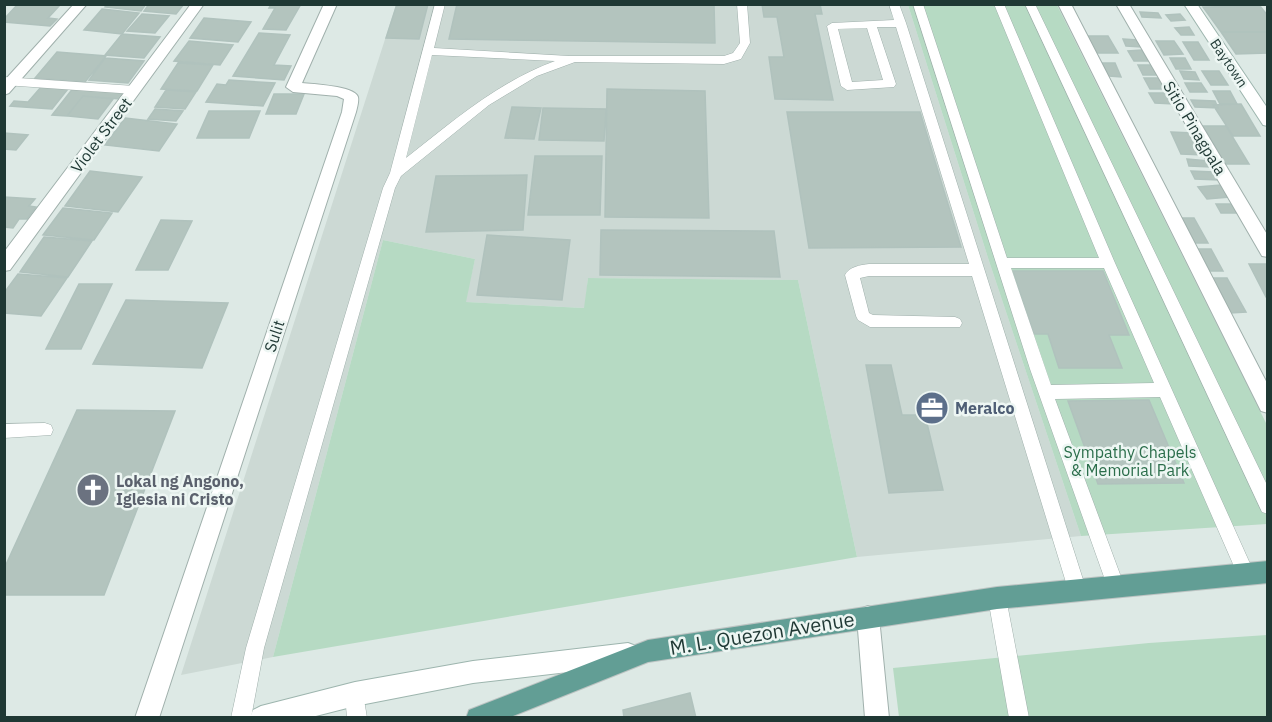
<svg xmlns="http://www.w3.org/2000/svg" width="1272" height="722" viewBox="0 0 1272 722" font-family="'IBM Plex Sans',sans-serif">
<rect width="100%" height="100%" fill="#dde9e5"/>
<path fill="#ccd9d4" d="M396,5H908L989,261L1081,536L857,557L798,280L588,278L585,308L465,302L475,259L383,240L273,657L181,675Z"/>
<path fill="#b6dac3" d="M908,5H1057L1267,425V524L1081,536L989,261Z
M383,240L475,259L466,302L584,308L588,278L798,280L857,557L273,657Z
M1267,635V717H899L893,668L1149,643Z"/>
<path fill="#b3c4be" stroke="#b0c2bd" stroke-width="1.5" d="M18,4H59L60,5L48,18L57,19L50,26L4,22V19Z
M107,4H146L141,11L105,7Z
M149,4H184L176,14L144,11Z
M271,4H301L286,30L263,29L275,8H269Z
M397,4H428L419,39L386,38Z
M457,4H714L715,43L449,39Z
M762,4H820L822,14H815L833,100L775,99L769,57H784L777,17H764Z
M1260,6L1268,16V32H1221L1203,7Z
M102,9L139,13L122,34L84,30Z
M1140,12L1158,13L1161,18L1142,17Z
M142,14L169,16L155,33L127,31Z
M1180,14L1185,20L1171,21L1166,15Z
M204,18L251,22L238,42L190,38Z
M1189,27L1194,35H1181L1175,28Z
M1221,32H1268V53L1236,54Z
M259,33L290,35L274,65L291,66L284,80L233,76Z
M122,34L160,37L144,58L105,55Z
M1088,36H1108L1118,53H1097Z
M1123,39L1138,40L1141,47L1126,46Z
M189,41L233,45L220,65L174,61Z
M1156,41H1174L1183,54L1164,55Z
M1183,42H1198L1209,60H1194Z
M1142,50L1148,61H1134L1128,51Z
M57,52L106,56L85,82L35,78Z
M105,58L144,61L128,83L89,80Z
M1170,58H1185L1191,69H1176Z
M178,63L213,65L197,91L161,89Z
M1102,63H1115L1121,77L1109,76Z
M1138,65H1152L1158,75H1143Z
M1180,71L1195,72L1199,80L1184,79Z
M1202,71H1219L1228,85H1211Z
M1144,78H1158L1165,89H1150Z
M229,80L275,83L263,106L206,102L217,84L226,85Z
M1185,83H1201L1207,92H1190Z
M41,87L68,89L52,109L10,106L14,101L28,102Z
M74,87L125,92L120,99L83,96L67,116L52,115Z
M607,89L705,91L709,218L605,217Z
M166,90L196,92L185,109L155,107Z
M1213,91H1230L1237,104H1220Z
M1149,93H1167L1173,104L1155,103Z
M274,94H304L296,114H266Z
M83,96L113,99L98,119L67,116Z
M1191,100L1215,101L1218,108L1195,107Z
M1241,104L1260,136H1233L1213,105Z
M512,107L541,108L534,139L505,138Z
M543,108L606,109L604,141L539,140Z
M155,109L183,111L176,121L148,119Z
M209,111H260L249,138H197Z
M787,112H920L961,247L809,248Z
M125,118L177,124L159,151L105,145Z
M1203,126H1226L1249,164H1225Z
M1171,132L1193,133L1204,155L1181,154Z
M4,133L28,135L16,150L4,149Z
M535,156H602L600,215H528Z
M1187,159L1209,161L1211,167L1189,166Z
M90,171L142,177L118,212L65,206Z
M1191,171L1214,172L1218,180L1195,179Z
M527,175L523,230L426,232L436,176Z
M1221,185L1229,197L1207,199L1198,187Z
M4,197L35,199L29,206L36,207L27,219H19L13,228L4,227Z
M1216,204H1233L1238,213H1221Z
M63,208L112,213L94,240L43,235Z
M1176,218H1194L1208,243H1190Z
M161,220L192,221L168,270H136Z
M601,230L774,231L780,277L600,275Z
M487,235L570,240L562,300L477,295Z
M44,237L92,241L68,277L20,272Z
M1195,249H1211L1223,271H1206Z
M1249,264H1268V297H1266Z
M1013,271H1103L1129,335H1109L1122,368H1059L1048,334H1034Z
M18,274L67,278L41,316L4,313V293Z
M1211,278H1227L1246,312L1230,313Z
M79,284H112L81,349H46Z
M126,300L228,303L202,368L93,364Z
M866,365H891L902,415H925L943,490L889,493Z
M1149,400L1184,483L1098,484L1068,401Z
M77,410L175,411L104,595H4V569Z
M690,693L696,718H624L623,710Z"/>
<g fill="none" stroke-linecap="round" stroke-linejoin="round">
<g stroke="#a0b0ac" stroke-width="1">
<path id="service" d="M435,4H445L434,48L569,56H724L733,53L740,43L737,4H747L750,43L741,59L724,64L575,62L537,76L489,105L401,176L395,188L264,648L251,718H231L246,648L383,188L390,173ZM432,55L555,61C498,82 453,121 406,158Z
M889,4H899L906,23L1086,589L1083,595L1077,598L1071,595L1068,589L972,276H869L860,278L869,313L873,315L955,317L960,319L962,323L960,327H870L858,320L856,316L845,275C849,267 860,265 869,264H969L896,27H877L896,84L894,87L847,90L841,86L827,26L832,23L894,20ZM867,28L883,80L852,82L838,29Z
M913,4H923L1007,258H1099L994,4H1004L1115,263L1252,568L1255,574L1252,580L1246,583L1240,580L1160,397L1055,399L1124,585L1121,591L1115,594L1109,591L1030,369ZM1011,268H1104L1154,383L1051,385Z
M1025,4H1035L1268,487V514L1262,512Z
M4,77L134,86L140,90L134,94L4,85Z
M45,423L51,425L53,430L51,435L4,438V424Z
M997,589L1003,592L1006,598L1029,718H1009L988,598L991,592Z
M355,684L362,687L367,718H347L345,694L348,687Z"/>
</g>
<g stroke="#a0b0ac" stroke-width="2">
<path id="minor" d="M74,4H87L9,93L4,95V81Z
M191,4H204L10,270L4,271V252Z
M324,4H337L302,83C312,84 355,86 358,97C359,101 357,108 356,112L159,718H135L342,112L344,99L337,96L293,92L286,87Z
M1058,4H1071L1268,385V413L1261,411Z
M1116,4H1129L1268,236V257L1262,256Z
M868,606L876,609L879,617L889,718H865L857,617L860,609Z"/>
</g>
<g stroke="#9db5ae" stroke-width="2">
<path id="secondary" d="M1184,4H1197L1268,109V126L1263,125Z
M628,643L636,646L639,654L636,662L628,665L473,683L355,706L308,718H250L253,710L261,706L355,682L473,661Z"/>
</g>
<g stroke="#bcc3c2" stroke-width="2">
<path id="primary" d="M1268,561V583L997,609L648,662L508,718H466L469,710L648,640L997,587Z"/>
</g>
<use href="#service" fill="#fff" fill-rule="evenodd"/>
<use href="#minor" fill="#fff" fill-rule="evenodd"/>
<use href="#secondary" fill="#fff" fill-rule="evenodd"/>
<use href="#primary" fill="#629e95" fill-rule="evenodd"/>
</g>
<defs>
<g id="office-disc" transform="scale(1.725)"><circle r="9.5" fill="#5c6f8a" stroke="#edf6f3"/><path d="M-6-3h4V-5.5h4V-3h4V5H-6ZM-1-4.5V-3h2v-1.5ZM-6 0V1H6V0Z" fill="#fff"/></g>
<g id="church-disc" transform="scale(1.725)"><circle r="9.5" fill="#6b7280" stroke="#edf6f3"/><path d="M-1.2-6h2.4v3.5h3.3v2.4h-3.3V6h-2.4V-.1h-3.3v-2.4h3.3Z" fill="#fff"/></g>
</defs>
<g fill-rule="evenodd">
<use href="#office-disc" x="932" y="408"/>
<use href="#church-disc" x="93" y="490"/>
</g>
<g text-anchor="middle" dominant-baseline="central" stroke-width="5" stroke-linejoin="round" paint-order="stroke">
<g font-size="14" fill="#1f3834" stroke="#edf6f3">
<text transform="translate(1229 63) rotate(56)">Baytown</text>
</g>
<g font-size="16" fill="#1f3834" stroke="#edf6f3">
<text transform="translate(1195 128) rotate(59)">Sitio Pinagpala</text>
<text transform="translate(101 135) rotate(-53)">Violet Street</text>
<text transform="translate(274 336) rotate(-72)">Sulit</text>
</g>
<g font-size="16" font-weight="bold" fill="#4e5e75" stroke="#edf6f3" text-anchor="start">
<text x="955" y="408">Meralco</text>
</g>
<g font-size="16" fill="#2b6e4b" stroke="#edf6f3">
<text x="1130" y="452">Sympathy Chapels<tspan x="1130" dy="18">&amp; Memorial Park</tspan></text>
</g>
<g font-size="16" font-weight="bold" fill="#5b616d" stroke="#edf6f3" text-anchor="start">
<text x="116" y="481">Lokal ng Angono,<tspan x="116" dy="18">Iglesia ni Cristo</tspan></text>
</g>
<g font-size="20" fill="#1f3834" stroke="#edf6f3">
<text transform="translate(762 633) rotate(-9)">M. L. Quezon Avenue</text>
</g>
</g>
<rect width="1272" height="722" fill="none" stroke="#1f3834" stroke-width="12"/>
</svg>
